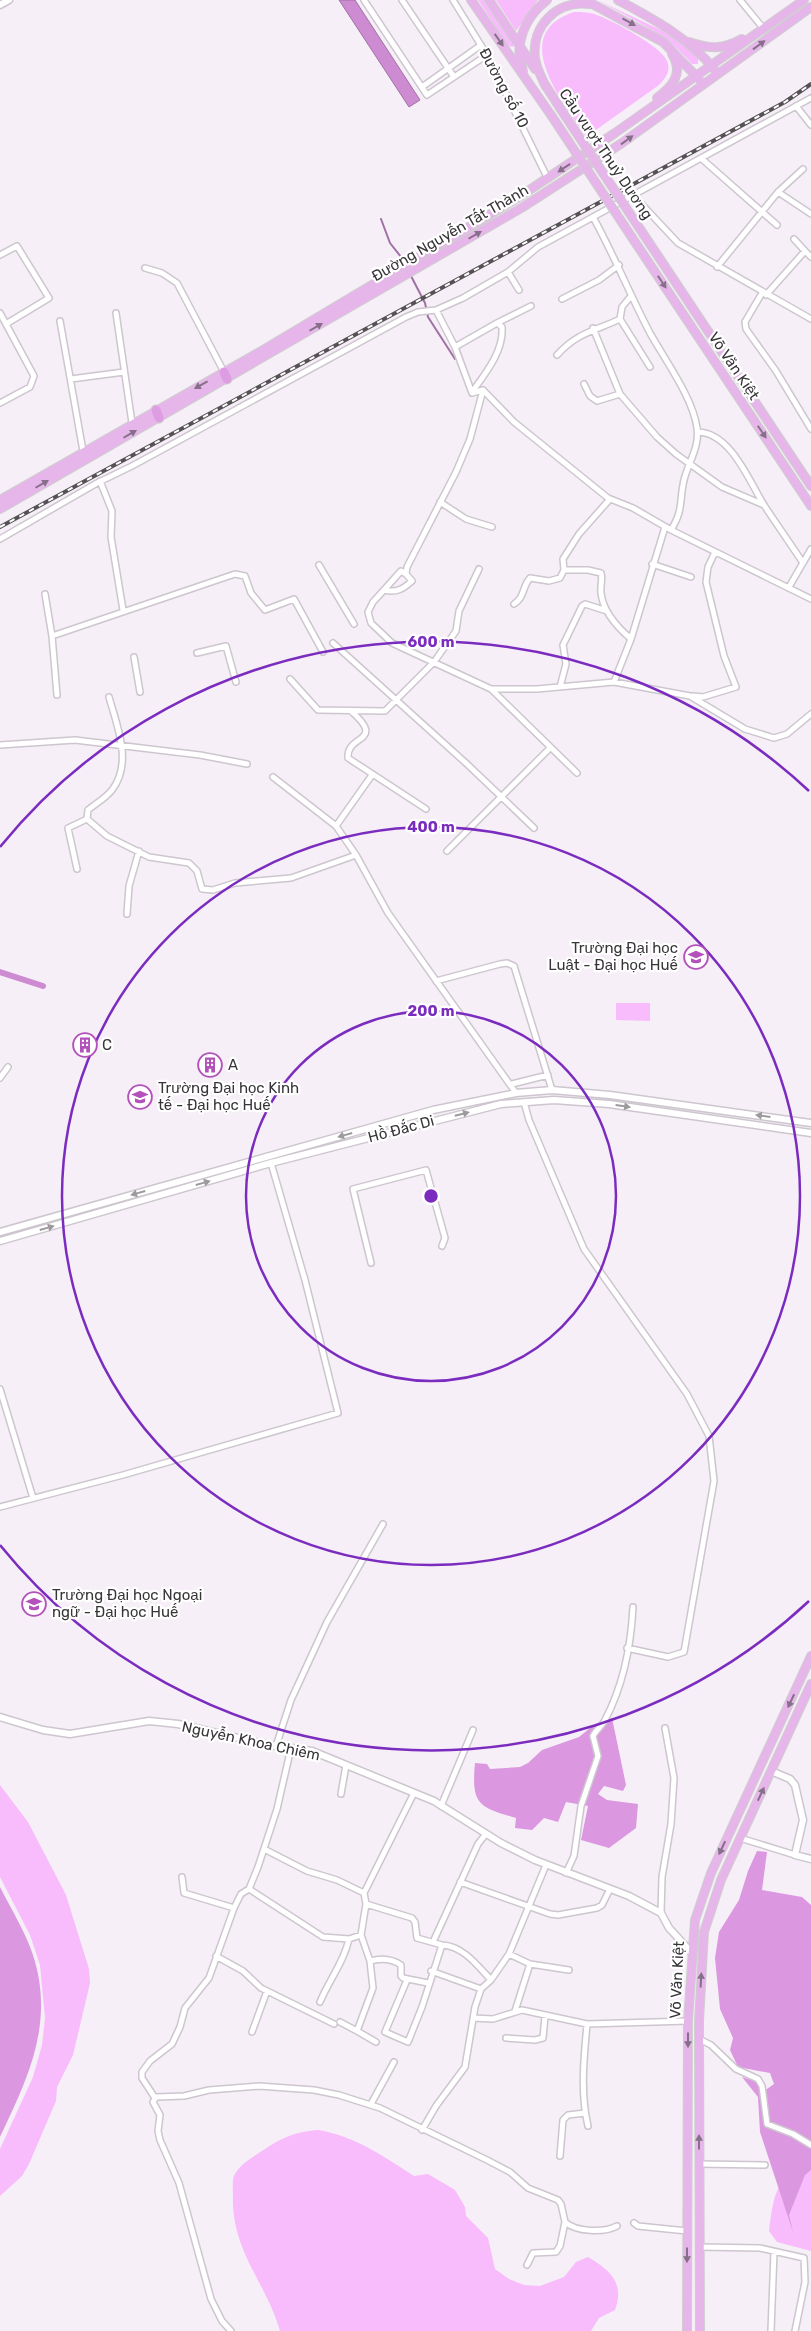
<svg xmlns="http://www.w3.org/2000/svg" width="811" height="2331" viewBox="0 0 811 2331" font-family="Rubik,sans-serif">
<rect width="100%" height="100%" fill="#f6eff7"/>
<path fill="#f8bbfc" d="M478,0H484L513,42V47L508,46Z
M496,0H538L516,31Z
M597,0L661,30L686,45L698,57V64H692C666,34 632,19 597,0Z
M574,12C581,12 590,12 597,15C613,21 661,46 667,61C671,71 666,78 659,85L586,137C563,102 507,34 574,12Z
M616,1003H650V1021L616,1020Z
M0,1785L28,1822L66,1895L89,1969L90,1983L73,2055L57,2087L56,2101L29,2164L22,2176L0,2196V2149L33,2077L42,2045L45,2018L40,1965L30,1935L0,1877Z
M318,2130C355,2136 383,2156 414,2176L428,2174L455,2190L465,2207L466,2216L488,2238L495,2269L509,2279L524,2285L540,2286L564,2277L576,2262L588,2257C610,2270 625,2283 615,2310L599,2318L591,2331H280C266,2282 231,2251 233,2195C233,2189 232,2181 234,2176C237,2167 251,2158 259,2153C280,2139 292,2132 318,2130Z
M811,2157V2251L777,2242L769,2231C774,2191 776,2180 811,2157Z"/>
<path fill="#db97e0" d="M612,1718L626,1785L623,1791L604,1786L598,1794L607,1800L638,1804L636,1828L609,1848L581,1840L588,1806L566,1802L558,1822L544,1818L532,1830L515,1828L516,1818C479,1807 471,1805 475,1763L487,1764L490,1769L520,1767L528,1763L542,1750L579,1737L595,1724Z
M757,1851L767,1852L762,1890L802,1897L811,1905V2170L805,2175L789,2215L793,2232L760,2132L758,2097L742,2077L761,2083L764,2091L774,2084L770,2073L738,2067L730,2050L733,2038L720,2009L715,1958L719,1932L739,1900L748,1871Z
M0,1887C11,1909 25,1931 33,1955C55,2023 28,2078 0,2137Z"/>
<path fill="#cd8bd2" stroke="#a071a4" d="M339,0H355L420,100L409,107Z"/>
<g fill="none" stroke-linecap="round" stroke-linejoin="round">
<path stroke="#a071a4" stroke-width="2" d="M381,219L390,243L405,262
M411,276L425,303L428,317L455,359"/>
<path stroke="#cd8bd2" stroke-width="6" d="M0,972L43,986"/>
<g stroke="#cdc6ce" stroke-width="8">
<path id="minor" d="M364,0L427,95L487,55
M402,0L454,77
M453,0L487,55L548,179
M740,0L763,28
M422,87L481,45
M796,106L811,125
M702,159L777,225
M778,192L811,214
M633,195L678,243L811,319
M593,217C614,255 630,295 650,333C665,360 693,398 697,428C700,447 688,463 684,480C679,501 684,509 671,530
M794,239L805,251
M0,255L17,246L49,298L6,324
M717,267L778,192L803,169
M145,268L162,273L177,283L224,372
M508,272L519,290
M762,293L745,322L746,329L776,371L811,429
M766,295L805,251L811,257
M562,299L599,280L619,265
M436,310L455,347L472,393L483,390L514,422L608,498L633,508L671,530L811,599
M0,313L34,376L30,387L0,403
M116,313L132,423
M620,319L650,367
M60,321L83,451
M497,323L531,306
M593,328L620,394L657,437L676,454L722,487L764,505
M455,347L497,323L502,327C504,351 485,374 472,392
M557,355C578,332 595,331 620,319L622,307L631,296
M71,379L124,372
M584,384L590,396L597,401L620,394
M483,390L470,439L456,472L407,567L406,574L412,581C403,589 397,593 384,590L373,602L368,612L371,623L392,643L491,689H537L614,682L690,696L745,729L774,738L787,734L811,714
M698,432C731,433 749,481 764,505C777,525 790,543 803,563
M100,481L112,511L111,537L123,610
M440,502L466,519L492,527
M0,539L97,483L132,466L406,317L418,312L436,310L463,298L508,272L538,247L811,98
M652,564L691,577
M319,565L354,624
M564,570H588L601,573C603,579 600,586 601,593C603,612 617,627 631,639
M789,587L811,549
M384,590L401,571L406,574
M45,594L52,636L57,695
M514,604C525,597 522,587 530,578L549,581L560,578L564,570L563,559L579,534L610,499
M52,636L235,574L245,576L251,593L265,610L294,599L323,652
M333,643L467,764L534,828
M197,653L226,646L236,682
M134,657L140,692
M290,679L318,710L385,711L434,662L456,631L459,611L479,569
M614,682L631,639L665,527
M560,687L566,664L563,645L582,606L585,604L607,611
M491,689L577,773
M693,696L703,697L736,687L724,656L706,582L708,567L715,552
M109,697C117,726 133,763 112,790C106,798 95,804 88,810L87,819L107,836L149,857L189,863L197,871L202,889L213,890L235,883L291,878L356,855
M351,711C387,743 346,734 348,758L426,809
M0,745L75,740L200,755L247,764
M273,777L336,826L356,855L388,913L516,1093
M336,826L372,775
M447,851L550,748
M77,869L68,828L87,819
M127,914L129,886L139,851
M436,981L500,964L507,963L514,966L552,1090
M0,1078L8,1067
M512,1084L548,1075
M524,1102L529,1120L584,1249L687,1394L709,1436L714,1481L684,1652L668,1657L627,1648
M371,1263L353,1189L426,1170L445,1238L442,1246
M0,1389L33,1498
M0,1507L123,1475L338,1413L305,1280L271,1163
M276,1746L291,1700L327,1622L383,1524
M341,1794L346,1765
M441,1806L473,1730
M740,1838L795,1855
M264,1849L307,1871L337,1880L364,1893
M566,1873L574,1856L581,1806L598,1756L593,1736C596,1730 602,1726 605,1720C623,1686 631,1645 633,1607
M182,1877L184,1893L234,1908
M460,1882L550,1914L558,1915L597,1908L602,1905L610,1889
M249,1889L323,1937L349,1939L361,1935
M366,1904L412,1918L415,1922L417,1938L442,1945L422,2007L408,2042L385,2032L407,1980
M661,1913L662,1877L671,1824L674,1778L665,1728
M433,1942L478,1844L485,1835
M442,1945C463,1946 477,1965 491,1980
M509,1954L530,1964L515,2011
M216,1956L243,1971L261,1988L334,2024
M370,1961C381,1958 391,1958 401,1965V1976L403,1978L428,1983
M530,1964L569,1970
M431,1971L481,1989
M320,2002C329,1980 344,1962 349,1939
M473,2018L493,2019L522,2010L587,2024L688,2021
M340,2022L357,2031L373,1988L370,1961L361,1935L366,1904L364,1893L414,1793
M587,2024C584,2058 580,2092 588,2126
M357,2031L376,2042
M252,2032L267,1991
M506,2038L535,2040L543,2038L545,2016
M699,2039L711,2045L736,2069L758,2079L762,2086L767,2124L793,2134L811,2145
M155,2098L142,2078V2072L150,2061L172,2044L180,2027L185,2008L209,1978L234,1908L241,1894L249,1889L258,1867L277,1809L291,1748
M371,2104L394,2062
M422,2130L436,2106L465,2067L475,2007L481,1989L491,1980L509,1954L546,1865
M560,2156L563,2120L568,2115L585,2113
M699,2164L765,2165
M634,2223L638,2226L687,2231
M700,2247L760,2248L804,2258L805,2282L795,2331
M527,2265L533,2253L556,2252L560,2246L565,2222
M231,2331L222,2321L211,2299L179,2183L160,2140L158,2131L160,2115L153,2102L156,2097L184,2096L209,2090L259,2086L314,2090L339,2095L380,2108L487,2160L510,2172L528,2188L558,2200L561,2204L565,2222C576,2232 604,2233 617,2226
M771,2331L774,2252"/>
</g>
<g stroke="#cdc6ce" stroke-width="9">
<path id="tertiary" d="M0,5L9,0
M0,1232L433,1110L516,1093L552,1090L610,1095L811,1123
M0,1241L271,1163L501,1104L554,1100L609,1104L811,1133
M0,1717L43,1730L70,1734L149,1721L178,1724L269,1745L312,1751L434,1801L501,1843L535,1860L629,1896L661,1913L669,1928L691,1952
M771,1771L790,1779L795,1785L803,1820L795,1855L811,1859"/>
</g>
<g stroke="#cfcfcf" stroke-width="10">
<path id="primary" d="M471,0L551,115
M489,0L535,69
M585,0L663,42L699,79
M618,0C653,19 688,37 714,69
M689,42C710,49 722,50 742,39
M523,71C513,44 525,17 547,0
M544,83L560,108
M546,87C542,78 536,68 535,58C531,26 557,0 589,4
M657,98C673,86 684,73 672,54
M644,235L811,486
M635,242L811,506
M0,500L263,350L519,197L615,133L804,0
M0,509L523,207L622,143L811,7
M687,2331L688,2021L695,1920L711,1873L811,1656
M700,2331L699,2021L704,1932L721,1880L811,1684"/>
</g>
<g stroke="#cfcfcf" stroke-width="11">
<path id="trunk" d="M224,372L227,379
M156,410L159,418"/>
</g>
<use href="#minor" stroke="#fff" stroke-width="5"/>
<use href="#tertiary" stroke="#fff" stroke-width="6"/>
<use href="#primary" stroke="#e6b5e9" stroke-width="8"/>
<use href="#trunk" stroke="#de9ce2" stroke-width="9"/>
<g stroke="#555155" stroke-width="4">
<path id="rail" d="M0,527L785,102L811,84"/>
</g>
<use href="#rail" stroke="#fff" stroke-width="2" stroke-dasharray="5.5" stroke-linecap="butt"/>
<g stroke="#cfcfcf" stroke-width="10" stroke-linecap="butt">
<path id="primary-bridge" d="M560,108L644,235
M551,115L635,242"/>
</g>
<use href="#primary-bridge" stroke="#e6b5e9" stroke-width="8"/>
</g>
<defs><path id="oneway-solid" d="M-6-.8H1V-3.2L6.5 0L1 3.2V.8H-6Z" transform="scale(1.25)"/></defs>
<g fill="#866f88">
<use href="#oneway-solid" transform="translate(629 22) rotate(29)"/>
<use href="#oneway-solid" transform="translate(499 40) rotate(55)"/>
<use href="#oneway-solid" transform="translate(759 45) rotate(-36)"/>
<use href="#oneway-solid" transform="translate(627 140) rotate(-36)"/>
<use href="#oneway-solid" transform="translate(564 168) rotate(146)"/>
<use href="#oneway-solid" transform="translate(475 235) rotate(-30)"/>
<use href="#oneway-solid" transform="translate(662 282) rotate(56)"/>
<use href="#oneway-solid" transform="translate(316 327) rotate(-30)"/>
<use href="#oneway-solid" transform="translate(201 385) rotate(151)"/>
<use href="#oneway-solid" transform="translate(762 432) rotate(56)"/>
<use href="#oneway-solid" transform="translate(130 434) rotate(-30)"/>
<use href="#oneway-solid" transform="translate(42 484) rotate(-30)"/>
<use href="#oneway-solid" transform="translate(791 1701) rotate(115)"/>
<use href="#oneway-solid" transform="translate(761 1794) rotate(-65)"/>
<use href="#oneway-solid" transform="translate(722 1848) rotate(115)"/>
<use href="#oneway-solid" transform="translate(701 1980) rotate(-87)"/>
<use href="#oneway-solid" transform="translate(688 2040) rotate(90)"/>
<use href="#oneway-solid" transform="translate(699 2142) rotate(-90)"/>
<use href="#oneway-solid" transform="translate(687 2255) rotate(90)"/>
</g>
<g fill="#9c9a9c">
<use href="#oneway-solid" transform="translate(623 1106) rotate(8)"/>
<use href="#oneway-solid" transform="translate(462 1114) rotate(-14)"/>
<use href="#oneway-solid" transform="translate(763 1116) rotate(-172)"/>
<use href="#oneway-solid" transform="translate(345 1135) rotate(164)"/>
<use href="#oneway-solid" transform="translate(203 1183) rotate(-16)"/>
<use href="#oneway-solid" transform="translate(138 1193) rotate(164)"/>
<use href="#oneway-solid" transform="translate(47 1228) rotate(-16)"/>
</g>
<g fill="none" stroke="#7b2cbf" stroke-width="2.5">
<circle cx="431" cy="1196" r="185"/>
<circle cx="431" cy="1196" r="369"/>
<path d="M809 1601A554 554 0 0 1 0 1545M0 847A554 554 0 0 1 809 791"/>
</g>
<defs>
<g id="university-ring" transform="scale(1.25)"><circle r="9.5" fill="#fff" stroke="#b252ba" stroke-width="1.5"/><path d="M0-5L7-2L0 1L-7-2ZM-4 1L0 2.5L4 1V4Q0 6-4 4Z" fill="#b252ba"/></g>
<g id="building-ring" transform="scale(1.25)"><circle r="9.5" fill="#fff" stroke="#b252ba" stroke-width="1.5"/><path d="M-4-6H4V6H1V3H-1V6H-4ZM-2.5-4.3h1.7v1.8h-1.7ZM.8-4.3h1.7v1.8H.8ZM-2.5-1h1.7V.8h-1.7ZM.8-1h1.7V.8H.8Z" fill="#b252ba"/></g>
</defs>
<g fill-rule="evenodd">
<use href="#university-ring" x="696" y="957"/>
<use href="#building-ring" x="85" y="1045"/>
<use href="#building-ring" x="210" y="1065"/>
<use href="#university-ring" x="140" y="1097"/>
<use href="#university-ring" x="34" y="1604"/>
</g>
<g text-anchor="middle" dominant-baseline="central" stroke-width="4.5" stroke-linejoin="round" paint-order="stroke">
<g font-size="15" fill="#383538" stroke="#fff">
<text transform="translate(504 88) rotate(62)">Đường số 10</text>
<text transform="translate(606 154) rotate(56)">Cầu vượt Thuỷ Dương</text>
<text transform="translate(450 233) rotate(-30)">Đường Nguyễn Tất Thành</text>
<text transform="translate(734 366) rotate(56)">Võ Văn Kiệt</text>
<text transform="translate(401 1129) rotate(-15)">Hồ Đắc Di</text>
<text transform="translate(251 1741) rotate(12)">Nguyễn Khoa Chiêm</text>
<text transform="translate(677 1980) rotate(-87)">Võ Văn Kiệt</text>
</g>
<g font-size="15" fill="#383538" stroke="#fff" text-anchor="start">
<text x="678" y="948" text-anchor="end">Trường Đại học<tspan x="678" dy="17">Luật - Đại học Huế</tspan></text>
<text x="102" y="1045">C</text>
<text x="228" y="1065">A</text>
<text x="158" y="1088">Trường Đại học Kinh<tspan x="158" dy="17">tế - Đại học Huế</tspan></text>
<text x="52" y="1595">Trường Đại học Ngoại<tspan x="52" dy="17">ngữ - Đại học Huế</tspan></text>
</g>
</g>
<circle cx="431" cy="1196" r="8" fill="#7b2cbf" stroke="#fff" stroke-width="2.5"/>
<g font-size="15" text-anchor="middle" font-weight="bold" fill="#7b2cbf" stroke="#fff" stroke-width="4.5" stroke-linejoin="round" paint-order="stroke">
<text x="431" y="647">600 m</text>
<text x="431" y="832">400 m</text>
<text x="431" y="1016">200 m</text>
</g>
</svg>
